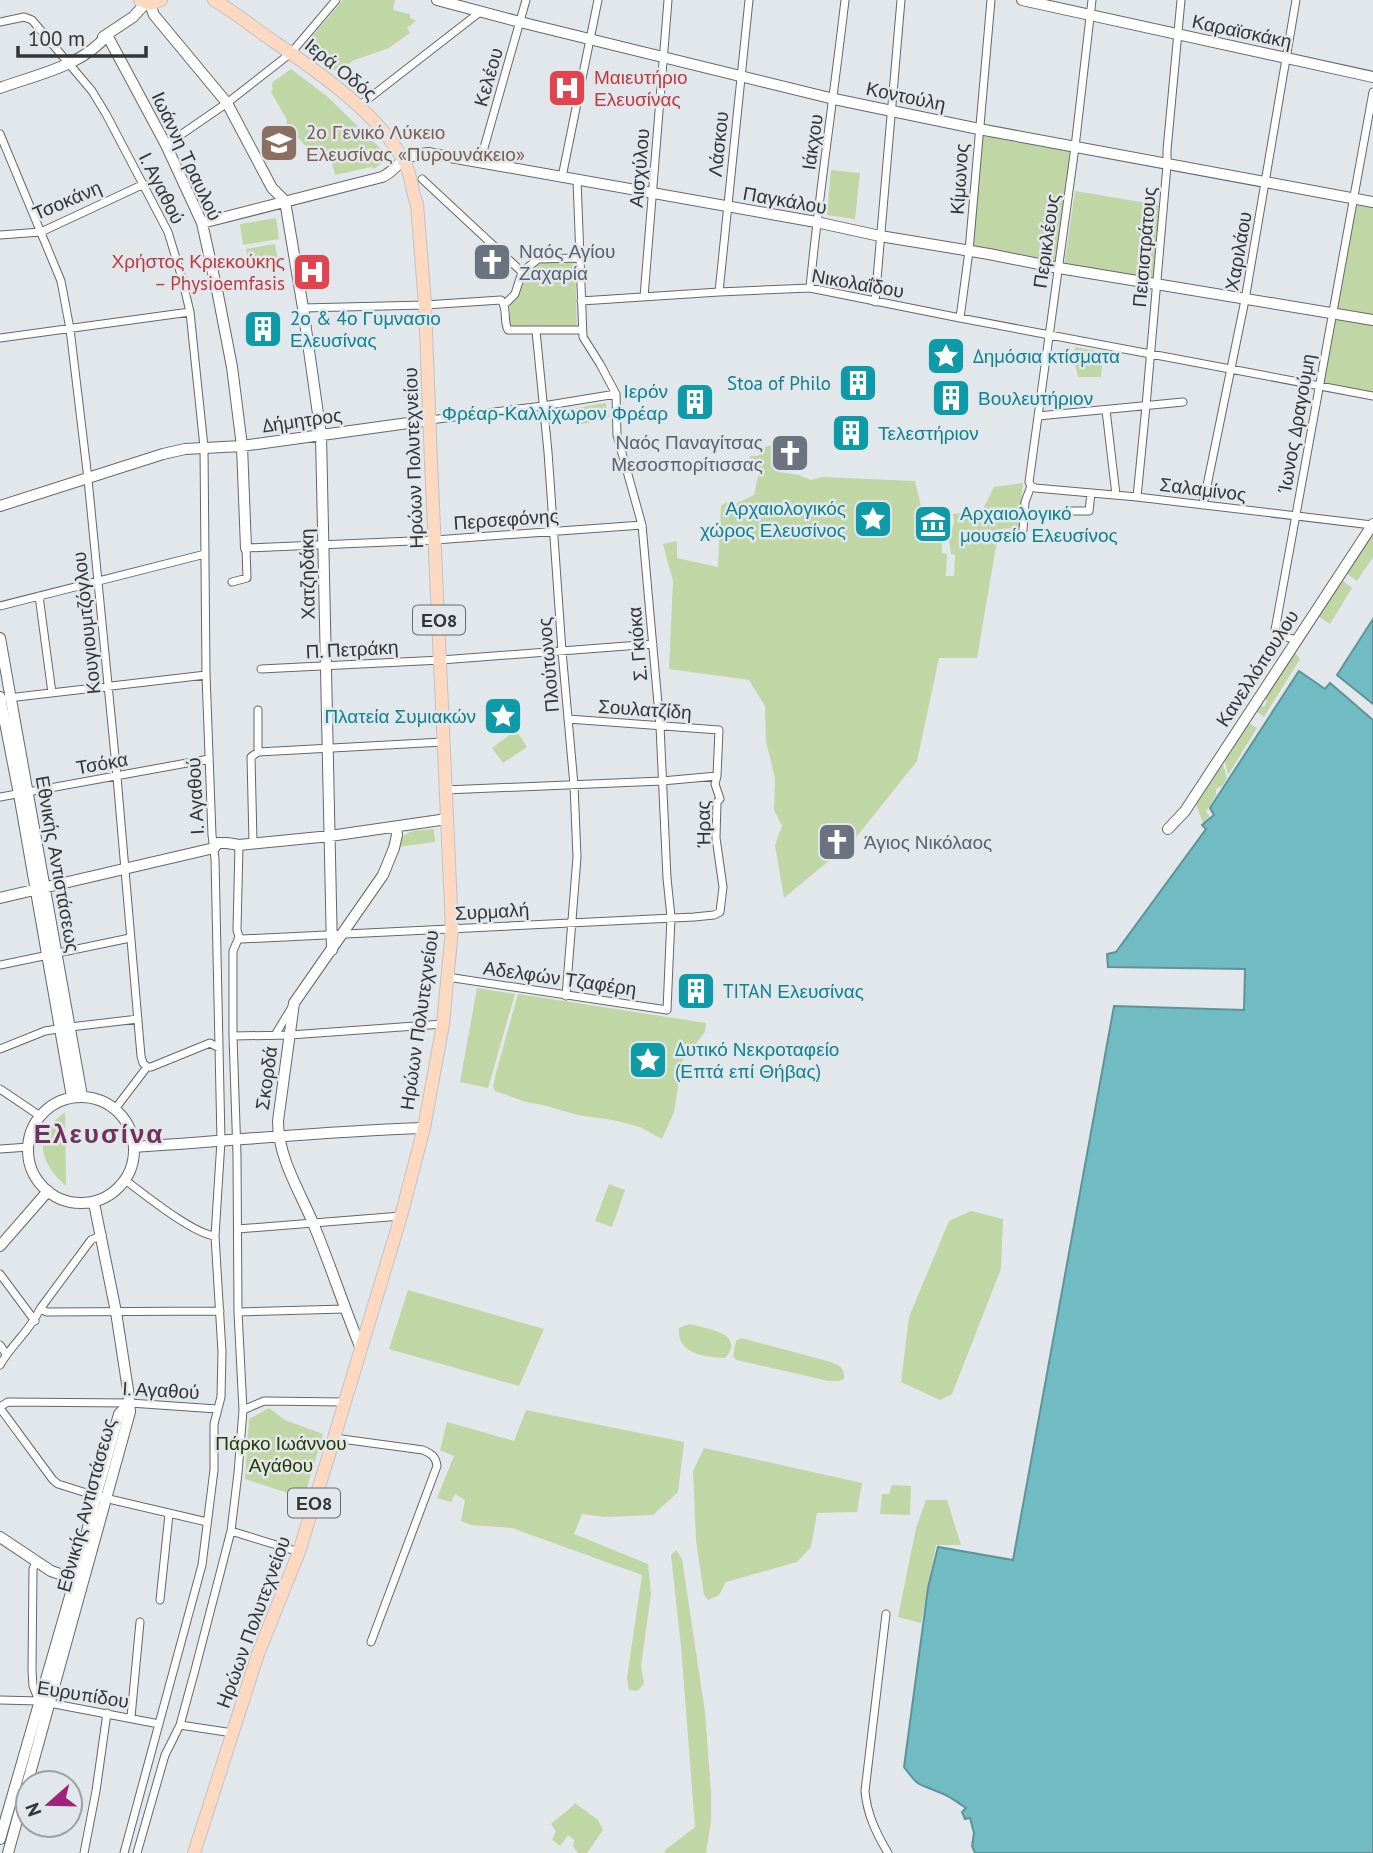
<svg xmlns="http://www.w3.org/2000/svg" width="1373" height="1853" viewBox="0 0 1373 1853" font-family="'PT Sans',sans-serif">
<rect width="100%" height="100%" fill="#e2e7ec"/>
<path fill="#c0d6a5" d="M343,0H395L393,10L410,14V18L416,21L407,28L410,33L389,48L352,61L339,73L302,48Z
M291,69L328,97L389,157L374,169L371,167L335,175L330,155L320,162L286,124L287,120L271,92L273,89L272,86L273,82Z
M983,133L1072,150L1056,263L973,246Z
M831,170L860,173L855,219L827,215Z
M1075,191L1159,205L1153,280L1064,266Z
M1356,205L1373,208V393L1321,384Z
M276,218L279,239L243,245L240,224Z
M275,244L278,261L249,267L246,249Z
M539,262H575L577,328H510V302L525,273Z
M1075,347L1112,354L1113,364L1102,365L1101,377H1078L1074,359Z
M606,403L609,417L579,425L576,408Z
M775,444L783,452L785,459L779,460V472L799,475L811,480L822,477L915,481L929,540L942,538V553L947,554L946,576H954L955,555L951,554L949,539L954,522L953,514L982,511L994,487L1023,483L1019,528L999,529L977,658H939L917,761L854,840L784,898L775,845L782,826L774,810L775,778L766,742L765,706L749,680L669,669L673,581L663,544L677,541V558L718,567L721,506L727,502L733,505L754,495L759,472L748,467L750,456H758L765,447Z
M1373,533V557L1357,581L1346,573Z
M1342,580L1352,588L1330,624L1318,616Z
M1293,650L1300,659L1264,717L1256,711L1260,705L1264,707L1267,701L1265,699Z
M1247,722L1257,728L1228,775L1224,758Z
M516,730L527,747L503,763L492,748Z
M1222,760L1227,778L1223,785L1216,789V795L1206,812L1210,817L1203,824L1196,803Z
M434,829L435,842L397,847C404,828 416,831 434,829Z
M477,988L515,994L488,1088L460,1082Z
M518,994L706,1023L705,1032L682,1061L674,1112L662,1139L640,1127L613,1120L578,1115L543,1105L526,1102L495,1091L493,1086L497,1069Z
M65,1112L66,1186C38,1161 33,1136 65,1112Z
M609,1184L625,1190L612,1227L595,1221Z
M971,1211L1003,1219L1001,1269L952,1394L940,1400L901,1382L909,1317L949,1221Z
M408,1290L544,1329L519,1386L389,1349Z
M690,1324C706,1329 747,1333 725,1358C706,1357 676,1354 679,1328Z
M741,1338L831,1362C840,1366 845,1368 844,1379L839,1381H829L736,1360L733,1356L736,1341Z
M269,1408L285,1420L323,1434L304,1498L245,1479L249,1419Z
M526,1410L684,1442L678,1492L653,1515L604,1517L582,1514L574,1534L648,1564L651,1594L641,1666L644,1684L637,1691L629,1690L627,1678L642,1575L512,1528L471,1525L461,1521L465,1500L455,1494L451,1502L437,1498L454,1456L440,1450L447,1422L514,1441Z
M704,1448L862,1483L857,1512L817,1513L811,1547L797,1562L726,1582L719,1595L708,1600L704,1595L696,1540L693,1471Z
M892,1485L911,1486L910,1515L880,1514L882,1494H889Z
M926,1500H947L961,1545H936L921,1623L898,1617L916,1528Z
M676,1550L682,1559L705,1712L711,1792V1821L706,1853H666L664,1851L695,1827L681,1646L671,1555Z
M575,1803L598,1820L603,1830L587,1853H578L573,1846L574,1840L568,1835L560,1846L552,1840L556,1831L551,1824C559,1816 568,1812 575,1803Z"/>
<path fill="#71bcc3" stroke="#5e9399" stroke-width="2" d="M1373,619V704L1337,675Z
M1299,671L1325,689L1330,683L1373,720V1853H975L972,1846L974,1833L970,1818L965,1819L962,1812L966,1808C958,1803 950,1796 941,1793C919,1783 920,1789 904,1767L928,1588L938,1547L1013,1560L1114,1006L1244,1010L1245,969L1108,967L1107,954L1116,952L1206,829L1202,825L1214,815L1210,808Z"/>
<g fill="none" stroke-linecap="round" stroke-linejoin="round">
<g stroke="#63686b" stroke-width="9">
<path id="street" d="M0,22L24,17L32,20L92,91L106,114L168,232L182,278L190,312L204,447L206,675L212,835L215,859L221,1141L215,1236L222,1352L221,1397L214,1424V1470L202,1565L124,1853
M359,106L480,12
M0,134L61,281L70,329L88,479L117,777L141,1056L143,1063L147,1067L115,1109
M166,145L227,103L291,53L336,0
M480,162L526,0
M562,177L598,0
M422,179L522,272
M0,235L41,232L144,184
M810,288C819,192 834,96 845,0
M719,292L749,0
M644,297L668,0
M581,301L719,292L810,288L960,318L1373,396
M875,302L901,0
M505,304L515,294L522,272L538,259L579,258
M303,308L425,305L501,300C508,308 503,321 508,330H582
M960,318L969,251L991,0
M536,331L548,452L562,651L574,785L577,857L566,996
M0,338L190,312
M1106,410L1116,495
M1038,416L1183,402
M430,420L543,406L616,394
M1031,486L1035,488L1137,497L1372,525
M1137,497L1146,406L1167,165V150L1181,0
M1203,505L1245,300L1296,0
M1069,511H1089L1091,493
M1023,530L1025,502L1031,486L1029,482L1075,147L1092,0
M232,582L247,578L246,548L435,540L642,525
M39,596L52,693
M0,606L205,554
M1296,640L1277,634L1275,630L1373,92
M261,669L441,660L653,644
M8,698L206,675
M258,752L443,742
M445,790L662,781L717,776
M0,797L209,759
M253,842L251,757L258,752V710
M239,845L237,930L239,937L242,939L694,917L714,915L720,912L723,887L716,838L717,802L720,799L715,784L717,776L719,730L568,719
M0,965L130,938
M447,977L667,1010L671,917L667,878L660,726L642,525L617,435L616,394L600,364L583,337L577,179
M275,1035L292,1007
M233,1036L290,1035L443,1024
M0,1049L45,1031L70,1027L138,1019
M147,1067H151L210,1043L219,1048
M0,1089L40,1116
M0,1149L29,1147
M125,1180C144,1194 193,1234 215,1236
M238,1229L401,1216
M0,1274L35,1321
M40,1309L47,1312L220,1311
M238,1312L345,1309
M0,1345L6,1354
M0,1365C11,1345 30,1331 40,1309L91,1240L102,1235
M0,1407L8,1402L130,1403L217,1409
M0,1408L53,1480L58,1484L96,1496L207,1522
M243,1410L264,1401L344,1402
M334,1438L423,1450C432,1454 436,1457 437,1466L371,1642
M231,1531L299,1552
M36,1562L33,1569L32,1670L33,1686L39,1701
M160,1600L169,1514
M886,1614L865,1791C867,1814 876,1833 888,1853
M0,1700L39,1701L159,1724
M131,1717L140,1622
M180,1725L233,1733
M84,1853L96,1791L107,1713
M137,1853L165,1755L180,1725L195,1670L231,1531L238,1473L243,1410L238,1312L237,1155L233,1036V951L239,937"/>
</g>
<g stroke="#63686b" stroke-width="12">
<path id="secondary" d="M437,0L520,22L834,99L979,129L1373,202
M1022,0L1373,77
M150,4L154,15L227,103L272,188L285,201
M107,35L166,145L202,223L218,295L232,367L242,446L246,548
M103,37L133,17L146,3
M0,88C35,75 83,66 107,35
M285,201L303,308L321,435L332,950
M202,223L382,177C392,173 397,164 405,159C412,155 420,154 428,153L816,222L880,236L989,254L1059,268L1373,320
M0,506L163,454L185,449L242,446L430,420
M0,638L82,1096
M0,697L19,794L72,1097
M1168,829L1185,811L1373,524
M0,898L214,848L218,843H227L239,845L330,836L447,819
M28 1150a53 53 0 1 1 106 0a53 53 0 1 1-106 0Z
M134,1147C231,1141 327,1131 424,1128
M0,1246L48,1191
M361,1349C344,1307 330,1264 313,1223C299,1190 278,1157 278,1121L294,1003L383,875L394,848L397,835L396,827
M0,1537L51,1571L80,1581
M0,1839L75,1579L96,1496L119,1414L130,1403
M8,1853L130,1412L128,1390L116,1312L94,1203"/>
</g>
<g stroke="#c2c2c3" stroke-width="14">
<path id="primary" d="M140,0L150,4L161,0
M194,1853L258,1654L299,1552L334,1438L401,1216L424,1128L443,1024L452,929L431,462L425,305L417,204C411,191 412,176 405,163C377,110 311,67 263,34C247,22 231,10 214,0"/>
</g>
<use href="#street" stroke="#fff" stroke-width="7"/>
<use href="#secondary" stroke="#fff" stroke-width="10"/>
<use href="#primary" stroke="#fdd9c1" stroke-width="12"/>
</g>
<defs>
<g id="hospital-square" transform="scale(2.0125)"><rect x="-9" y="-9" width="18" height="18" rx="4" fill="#e0444e" stroke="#e2e7ec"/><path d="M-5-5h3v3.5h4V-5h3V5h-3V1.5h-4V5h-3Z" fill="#fff"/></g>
<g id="school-square" transform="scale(2.0125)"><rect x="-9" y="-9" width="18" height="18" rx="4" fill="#8d6e63" stroke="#e2e7ec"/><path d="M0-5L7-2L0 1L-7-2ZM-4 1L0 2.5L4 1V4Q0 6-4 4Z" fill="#fff"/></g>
<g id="church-square" transform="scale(2.0125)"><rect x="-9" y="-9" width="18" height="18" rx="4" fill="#6b7280" stroke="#e2e7ec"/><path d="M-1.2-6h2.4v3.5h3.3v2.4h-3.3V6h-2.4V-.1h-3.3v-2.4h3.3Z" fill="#fff"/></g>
<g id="building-square" transform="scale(2.0125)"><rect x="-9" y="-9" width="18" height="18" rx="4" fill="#0f9aa8" stroke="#e2e7ec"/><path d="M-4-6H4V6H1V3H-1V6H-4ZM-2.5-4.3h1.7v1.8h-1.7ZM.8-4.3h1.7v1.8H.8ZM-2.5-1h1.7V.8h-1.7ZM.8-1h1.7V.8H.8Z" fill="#fff"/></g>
<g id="sight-square" transform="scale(2.0125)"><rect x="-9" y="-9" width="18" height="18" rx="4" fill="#0f9aa8" stroke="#e2e7ec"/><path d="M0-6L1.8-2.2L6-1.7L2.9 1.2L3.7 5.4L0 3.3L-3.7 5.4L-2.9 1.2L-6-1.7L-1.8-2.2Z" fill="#fff"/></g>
<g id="museum-square" transform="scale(2.0125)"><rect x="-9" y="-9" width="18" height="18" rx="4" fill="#0f9aa8" stroke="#e2e7ec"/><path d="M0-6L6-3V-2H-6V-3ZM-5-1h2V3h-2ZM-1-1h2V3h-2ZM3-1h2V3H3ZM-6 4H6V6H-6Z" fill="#fff"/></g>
</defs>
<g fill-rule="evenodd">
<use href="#hospital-square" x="567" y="88"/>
<use href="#school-square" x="279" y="143"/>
<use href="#church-square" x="492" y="262"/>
<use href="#hospital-square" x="312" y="272"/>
<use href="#building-square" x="263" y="329"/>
<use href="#sight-square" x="946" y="356"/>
<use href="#building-square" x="858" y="383"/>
<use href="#building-square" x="951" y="398"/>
<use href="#building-square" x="695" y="402"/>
<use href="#building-square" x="851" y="433"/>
<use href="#church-square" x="790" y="453"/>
<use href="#sight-square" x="873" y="519"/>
<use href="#museum-square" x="933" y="524"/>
<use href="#sight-square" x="503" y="716"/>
<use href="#church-square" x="837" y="842"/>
<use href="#building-square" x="696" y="991"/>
<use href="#sight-square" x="648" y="1060"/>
</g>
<g text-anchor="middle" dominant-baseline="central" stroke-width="5" stroke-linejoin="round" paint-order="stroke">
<g fill="#e2e7ec" stroke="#676a6d" stroke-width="2">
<rect x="413" y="605.5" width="52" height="29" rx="5"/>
<rect x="288" y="1488.5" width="52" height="29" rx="5"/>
</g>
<g font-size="18" font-weight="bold" fill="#323436">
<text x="439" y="620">ΕΟ8</text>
<text x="314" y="1503">ΕΟ8</text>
</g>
<g font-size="19" fill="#323436" stroke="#e2e7ec">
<text transform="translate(1242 31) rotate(12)">Καραϊσκάκη</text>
<text transform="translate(341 69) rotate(39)">Ιερά Οδός</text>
<text transform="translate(488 77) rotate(-74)">Κελέου</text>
<text transform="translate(906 96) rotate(12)">Κοντούλη</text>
<text transform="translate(812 142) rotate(-82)">Ιάκχου</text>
<text transform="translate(718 144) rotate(-84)">Λάσκου</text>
<text transform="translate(187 156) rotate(65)">Ιωάννη Τραυλού</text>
<text transform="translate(639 168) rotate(-85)">Αισχύλου</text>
<text transform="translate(959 179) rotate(-86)">Κίμωνος</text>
<text transform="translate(162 188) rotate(63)">Ι. Αγαθού</text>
<text transform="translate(67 200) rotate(-23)">Τσοκάνη</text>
<text transform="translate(785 200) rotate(10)">Παγκάλου</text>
<text transform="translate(1046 241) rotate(-82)">Περικλέους</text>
<text transform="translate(1144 247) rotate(-85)">Πεισιστράτους</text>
<text transform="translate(1238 251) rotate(-80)">Χαριλάου</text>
<text transform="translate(858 283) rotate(10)">Νικολαΐδου</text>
<text transform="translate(302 420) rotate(-8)">Δήμητρος</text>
<text transform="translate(1296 423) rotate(-80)">Ίωνος Δραγούμη</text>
<text transform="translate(413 458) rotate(-92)">Ηρώων Πολυτεχνείου</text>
<text transform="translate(1203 489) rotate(7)">Σαλαμίνος</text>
<text transform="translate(506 519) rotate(-4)">Περσεφόνης</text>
<text transform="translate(307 574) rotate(-91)">Χατζηδάκη</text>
<text transform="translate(86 623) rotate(-96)">Κουγιουμτζόγλου</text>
<text transform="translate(637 644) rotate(-95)">Σ. Γκιόκα</text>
<text transform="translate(352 649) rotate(-3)">Π. Πετράκη</text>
<text transform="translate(548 665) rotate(-95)">Πλούτωνος</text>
<text transform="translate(1257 668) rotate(-57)">Κανελλόπουλου</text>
<text transform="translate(645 709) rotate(4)">Σουλατζίδη</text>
<text transform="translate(102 763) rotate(-10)">Τσόκα</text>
<text transform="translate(195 796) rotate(-93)">Ι. Αγαθού</text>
<text transform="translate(703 824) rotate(-91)">Ήρας</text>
<text transform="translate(58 864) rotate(80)">Εθνικής Αντιστάσεως</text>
<text transform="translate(492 911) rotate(-3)">Συρμαλή</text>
<text transform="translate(560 978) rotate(8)">Αδελφών Τζαφέρη</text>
<text transform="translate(419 1020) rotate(-82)">Ηρώων Πολυτεχνείου</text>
<text transform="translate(266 1078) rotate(-82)">Σκορδά</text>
<text transform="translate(161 1390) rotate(3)">Ι. Αγαθού</text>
<text transform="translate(86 1505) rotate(-75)">Εθνικής Αντιστάσεως</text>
<text transform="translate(253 1622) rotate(-70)">Ηρώων Πολυτεχνείου</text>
<text transform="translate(83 1694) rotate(9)">Ευρυπίδου</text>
</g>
<g font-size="19" fill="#be3a42" stroke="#e2e7ec" text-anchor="start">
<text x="594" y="77">Μαιευτήριο<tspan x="594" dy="22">Ελευσίνας</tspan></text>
<text x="285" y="261" text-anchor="end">Χρήστος Κριεκούκης<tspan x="285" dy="22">– Physioemfasis</tspan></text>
</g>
<g font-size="19" fill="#785e54" stroke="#e2e7ec" text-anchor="start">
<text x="306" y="132">2ο Γενικό Λύκειο<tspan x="306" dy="22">Ελευσίνας «Πυρουνάκειο»</tspan></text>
</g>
<g font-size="19" fill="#5b616d" stroke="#e2e7ec" text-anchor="start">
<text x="519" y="251">Ναός Αγίου<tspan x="519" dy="22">Ζαχαρία</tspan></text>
<text x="763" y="442" text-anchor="end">Ναός Παναγίτσας<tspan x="763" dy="22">Μεσοσπορίτισσας</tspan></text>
<text x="864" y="842">Άγιος Νικόλαος</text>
</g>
<g font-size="19" fill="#0d838f" stroke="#e2e7ec" text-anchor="start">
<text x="290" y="318">2ο &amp; 4ο Γυμνασιο<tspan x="290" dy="22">Ελευσίνας</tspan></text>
<text x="973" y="356">Δημόσια κτίσματα</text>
<text x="831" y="383" text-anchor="end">Stoa of Philo</text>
<text x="668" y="391" text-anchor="end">Ιερόν<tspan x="668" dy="22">Φρέαρ-Καλλίχωρον Φρέαρ</tspan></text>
<text x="978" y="398">Βουλευτήριον</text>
<text x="878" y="433">Τελεστήριον</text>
<text x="846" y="508" text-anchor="end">Αρχαιολογικός<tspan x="846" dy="22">χώρος Ελευσίνος</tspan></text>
<text x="960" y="513">Αρχαιολογικό<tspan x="960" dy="22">μουσείο Ελευσίνος</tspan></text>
<text x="476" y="716" text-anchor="end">Πλατεία Συμιακών</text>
<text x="723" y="991">TITAN Ελευσίνας</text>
<text x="675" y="1049">Δυτικό Νεκροταφείο<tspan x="675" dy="22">(Επτά επί Θήβας)</tspan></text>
</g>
<g font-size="19" fill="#273b00" stroke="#e2e7ec">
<text x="281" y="1443">Πάρκο Ιωάννου<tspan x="281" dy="22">Αγάθου</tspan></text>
</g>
<g font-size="26" font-weight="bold" letter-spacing="2" fill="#6f325a" stroke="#e2e7ec">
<text x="99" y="1133">Ελευσίνα</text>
</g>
</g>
<g transform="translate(49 1804) rotate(250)"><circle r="33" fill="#e2e7ec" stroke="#9c9fa3" stroke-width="2"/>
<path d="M0-5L12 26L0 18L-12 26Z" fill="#9e237a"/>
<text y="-10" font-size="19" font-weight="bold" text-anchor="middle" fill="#323436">N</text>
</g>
<path d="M18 46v10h128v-10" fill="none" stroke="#323436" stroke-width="3.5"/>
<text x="28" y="46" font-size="21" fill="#323436" stroke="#e2e7ec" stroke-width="5" paint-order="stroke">100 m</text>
</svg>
